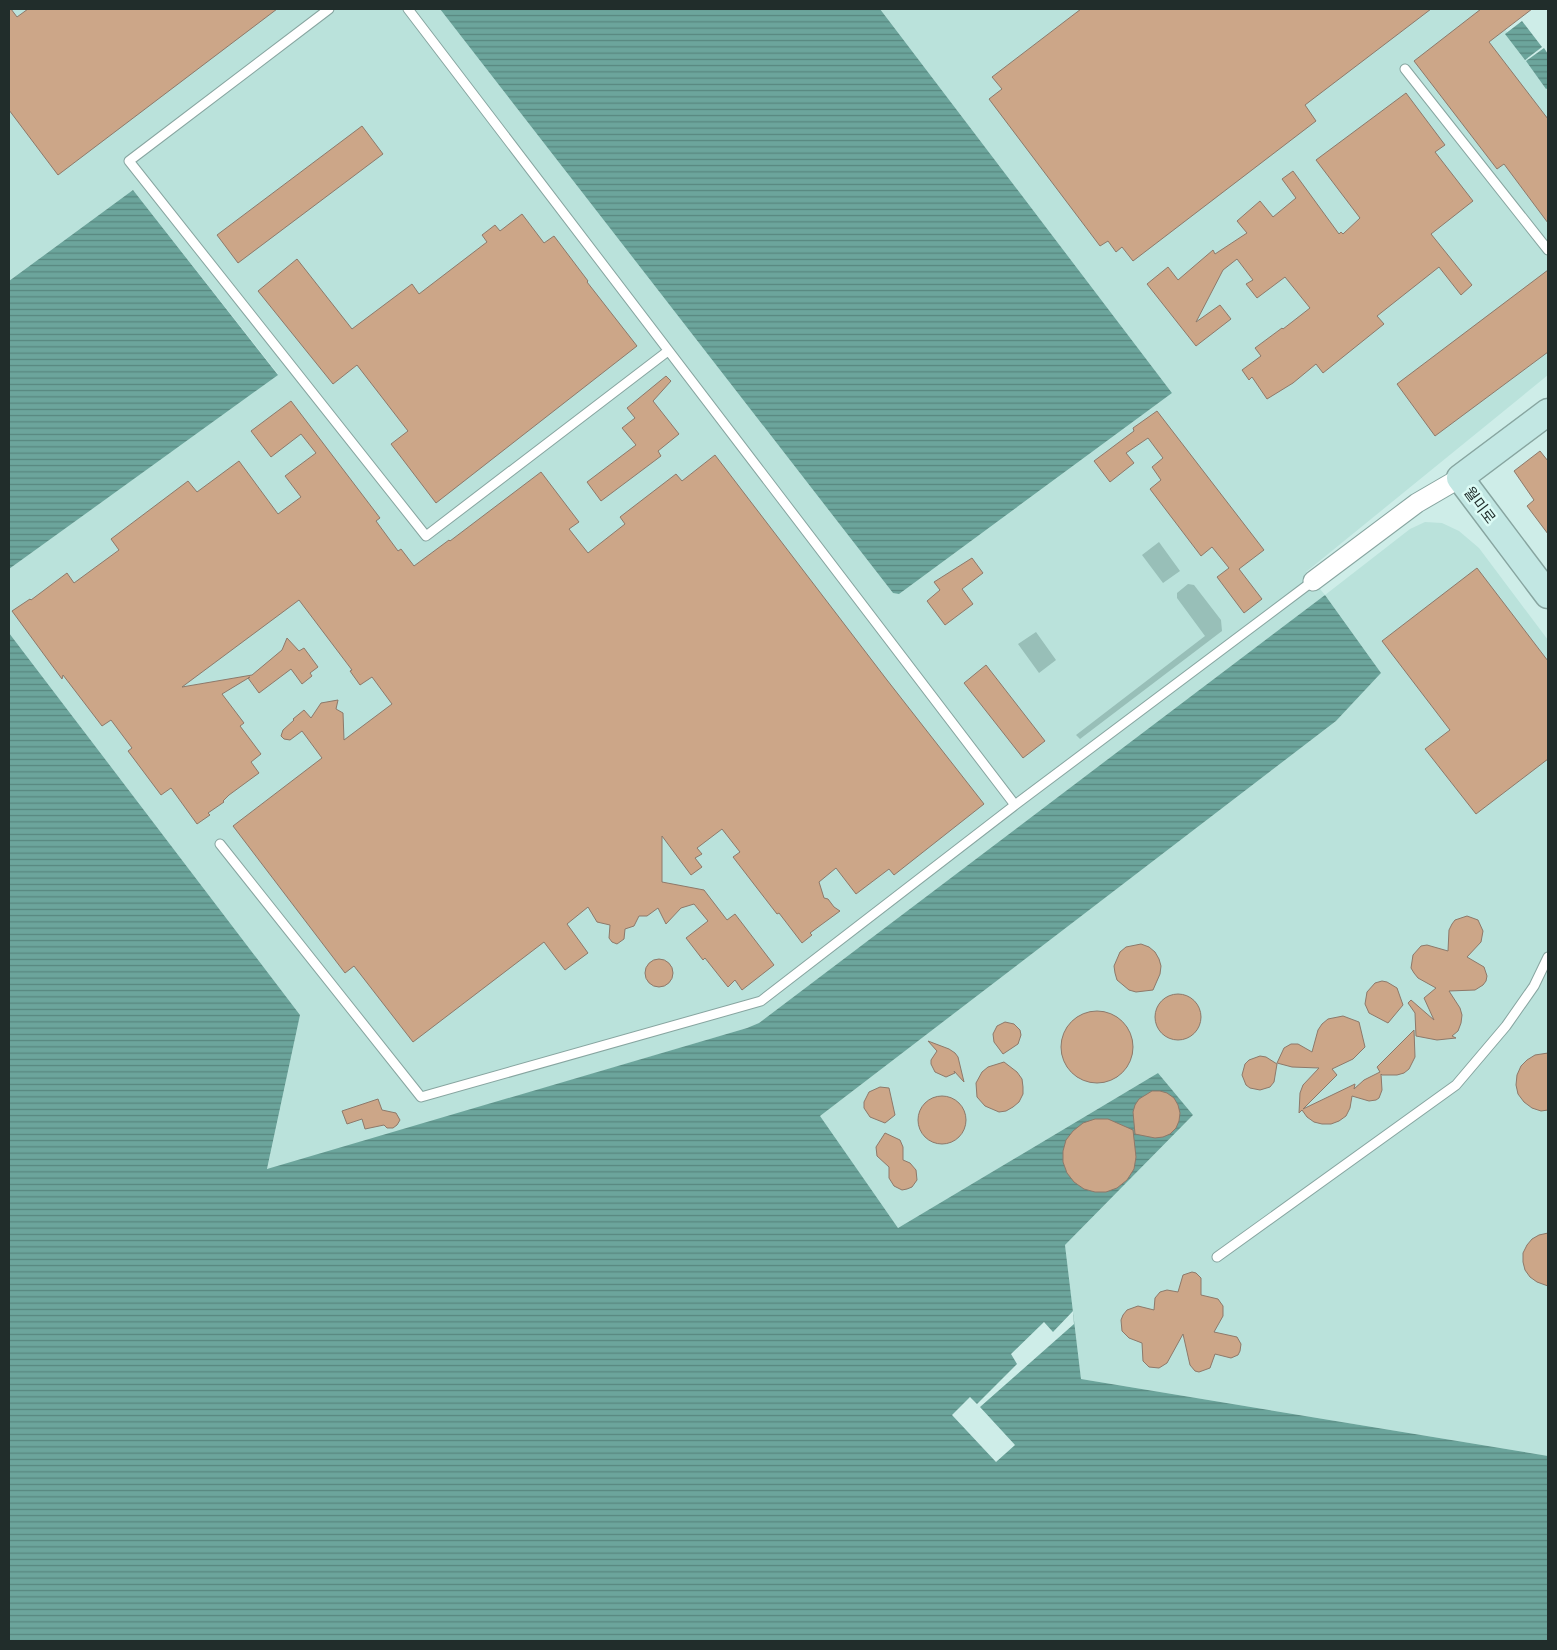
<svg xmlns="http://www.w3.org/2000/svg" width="1557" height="1650" viewBox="0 0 1557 1650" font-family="Arial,'Noto Sans KR',sans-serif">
<defs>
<pattern id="water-rules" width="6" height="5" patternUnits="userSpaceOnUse" patternTransform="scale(1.25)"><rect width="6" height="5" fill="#6ca59c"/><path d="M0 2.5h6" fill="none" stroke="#58877f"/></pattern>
</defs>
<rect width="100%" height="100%" fill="#ceede8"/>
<path fill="#bae2db" d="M9,9H440L893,593L1172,393L880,9H1489L1548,84V375L1306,572L1325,595L1410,529L1425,522L1442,523L1459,531L1479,548L1548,640V1456L1081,1379L1065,1245L1193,1115L1158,1073L898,1228L819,1116L1336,721L1381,673L1325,595L759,1023L747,1028L267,1170L300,1015L9,633V569L278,374L133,190L9,281Z"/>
<path fill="#98bfb8" d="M1159,542L1180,571L1163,583L1142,555Z
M1188,584L1194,585L1221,620L1222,631L1080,739L1076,735L1205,636L1177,598V593Z
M1036,632L1056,660L1039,673L1018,644Z"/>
<path fill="url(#water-rules)" d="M440,9H880L1172,393L899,594L893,593Z
M1522,21L1542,47L1525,60L1505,34Z
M1544,48L1548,54V88L1546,89L1526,61Z
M133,190L278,375L9,569V281Z
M1325,595L1381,673L1336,721L820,1116L898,1228L1158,1073L1193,1115L1065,1245L1081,1379L1548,1456V1641H9V633L300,1015L267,1169L747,1028L759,1023Z"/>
<path fill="#ceede8" d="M1073,1311L1074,1324L980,1407L1015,1445L996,1462L952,1415L970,1397L977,1404L1017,1364L1011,1354L1044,1322L1053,1332Z"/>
<path fill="#cca688" stroke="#8d796a" d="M9,9H11L17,17L28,9H277L58,175L9,110Z
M1081,9H1431L1305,105L1316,121L1133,261L1122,247L1116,252L1108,241L1100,246L989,99L1002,89L992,77Z
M1481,9H1532L1489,42L1548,119V223L1504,164L1497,169L1414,61Z
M1406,93L1445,145L1435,152L1473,201L1431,234L1472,285L1461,295L1439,267L1377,316L1384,324L1323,373L1316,364L1293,383L1267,399L1252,377L1249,380L1242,370L1261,356L1255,348L1282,328L1283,329L1310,308L1285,277L1257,298L1246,284L1253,280L1237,259L1223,270L1196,322L1220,305L1231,319L1196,346L1147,284L1168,267L1178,280L1213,250L1215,254L1247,233L1237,221L1260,201L1273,217L1296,198L1282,179L1293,171L1339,234L1341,232L1343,234L1360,218L1316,160Z
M362,126L383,154L238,263L217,235Z
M522,214L544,243L554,236L588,281L587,282L637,346L436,503L391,444L408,431L357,365L333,384L258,291L297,259L352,329L412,284L419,294L487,242L482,235L495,225L500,231Z
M1548,270V352L1435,436L1397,384Z
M666,376L671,381L653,401L679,434L658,451L661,456L601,501L587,482L636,445L622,428L635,418L627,408Z
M291,401L380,518L376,521L398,551L401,549L414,566L449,540L450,541L541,472L579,522L569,529L588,553L625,524L620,517L676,474L682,481L715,455L887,680L984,804L894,875L889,869L856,894L836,868L819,882L824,898L828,899L834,907L840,911L810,933L812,935L802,943L779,913L777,914L733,857L740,852L722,829L697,848L702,854L695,858L702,867L691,875L662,836V882L704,890L727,920L735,914L774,965L742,990L735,980L728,987L705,958L703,960L686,938L708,921L694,904L681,908L666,924L658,908L647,916H639L634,926L625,929L624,939L617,944L612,942L609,938L610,925L597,922L588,907L567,924L588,953L565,970L544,942L413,1042L354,966L345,973L233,826L322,758L302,731L290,740L284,739L281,736L283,730L294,720L293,719L304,710L311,718L321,703L338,700L336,709L343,713L344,740L392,704L372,677L360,685L350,671L352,670L299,600L182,687L252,675L282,650L287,638L299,651L304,648L318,667L310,673L312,676L302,684L291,669L259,693L248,678L250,677L222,694L244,723L240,726L261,754L251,762L259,773L229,795L223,801L224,802L208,813L210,815L197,824L171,788L161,795L128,751L132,748L111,720L102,726L63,675L62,679L12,611L30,599L31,600L67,573L74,583L119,550L111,539L188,481L197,492L239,461L278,514L301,497L285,476L316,453L301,434L271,457L251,431Z
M1157,411L1264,550L1239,569L1262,599L1244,613L1217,577L1229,568L1212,547L1201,556L1150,489L1161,480L1152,467L1163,458L1148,438L1126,453L1134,463L1110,482L1094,461L1134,431L1133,428Z
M1540,451L1548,461V534L1527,506L1534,500L1514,471Z
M972,558L983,573L962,589L973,604L945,625L927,601L940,590L934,582Z
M1477,568L1548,661V759L1476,814L1425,749L1450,730L1382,641Z
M986,665L1045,741L1023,758L964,683Z
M1467,916L1478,920L1483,931L1481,942L1467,957L1484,967L1487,976L1486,981L1483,985L1475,990L1449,991L1460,1008L1462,1015L1461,1023L1458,1031L1452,1036L1456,1038L1437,1040L1416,1036L1415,1013L1408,1003L1411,1000L1434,1020L1424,998L1436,988L1418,978L1414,973L1411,968L1413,955L1421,946L1427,945L1448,951L1449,930L1452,924L1455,920Z
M1141,944L1149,947L1155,952L1159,959L1161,966L1160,974L1153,990L1136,992L1129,990L1117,980L1115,973L1114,966L1120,952L1126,947Z
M645 973a14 14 0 1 1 28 0a14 14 0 1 1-28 0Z
M1382,981L1387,982L1397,988L1403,1005L1388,1023L1369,1013L1365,1004L1367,992L1375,983Z
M1155 1017a23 23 0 1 1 46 0a23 23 0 1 1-46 0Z
M1061 1047a36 36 0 1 1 72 0a36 36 0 1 1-72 0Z
M1343,1016L1359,1022L1365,1047L1353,1059L1332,1069L1337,1075L1303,1109L1355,1084L1354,1089L1364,1080L1380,1072L1377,1067L1414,1030L1415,1057L1409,1069L1404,1073L1397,1075H1382L1381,1074L1382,1090L1379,1098L1376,1100L1369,1101L1352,1096L1350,1108L1346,1116L1339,1121L1331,1124H1322L1314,1122L1307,1117L1302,1110L1299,1113L1300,1093L1303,1085L1319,1068L1292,1067L1277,1063L1284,1048L1291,1044H1298L1312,1052L1318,1030L1322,1024L1328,1019Z
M1005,1022L1014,1024L1020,1030L1021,1035L1018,1044L1003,1054L994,1042L993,1034L997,1026Z
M928,1041L949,1049L955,1053L958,1057L964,1082L954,1071L955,1073L946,1077L935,1072L931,1064V1060L937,1051Z
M1548,1053V1110L1541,1111L1532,1108L1524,1102L1518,1094L1516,1085L1517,1075L1521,1066L1527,1060L1535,1055Z
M1260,1056L1266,1057L1277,1064L1274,1082L1270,1087L1260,1090L1250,1088L1246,1085L1242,1075L1245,1064L1249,1060Z
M1004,1062L1017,1072L1022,1079L1023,1087V1094L1019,1102L1013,1107L1006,1111L999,1112L985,1106L977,1097L976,1083L982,1072L988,1067Z
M880,1087L889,1088L895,1115L885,1123L870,1117L864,1108V1102L869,1092Z
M1152,1091H1160L1167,1093L1174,1098L1178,1105L1180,1113L1179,1121L1176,1128L1170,1134L1163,1137L1155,1138L1135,1134L1133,1112L1135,1105L1139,1099Z
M918 1120a24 24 0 1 1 48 0a24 24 0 1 1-48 0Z
M378,1099L382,1110L396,1113L400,1120L397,1125L393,1128H387L384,1125L365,1129L362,1119L347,1124L342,1111Z
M1095,1119H1108L1133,1130L1136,1157L1134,1169L1127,1180L1117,1188L1106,1192H1095L1084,1189L1074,1182L1067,1173L1063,1162V1151L1066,1140L1073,1131L1083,1123Z
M885,1133L900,1140L903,1147V1160L910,1163L916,1170L917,1180L912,1187L907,1189L902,1190L894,1186L889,1178V1167L877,1156L876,1147Z
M1548,1233V1286L1537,1282L1530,1277L1525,1270L1523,1262V1253L1527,1245L1532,1239L1539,1235Z
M1192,1272L1196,1273L1201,1278V1295L1218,1299L1223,1306V1316L1214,1332L1237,1337L1241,1344L1240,1351L1238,1355L1231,1358L1215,1354L1210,1368L1199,1372L1195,1371L1190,1365L1183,1334L1167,1363L1159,1368L1149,1367L1143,1361L1142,1343L1129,1338L1122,1331L1121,1320L1123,1315L1127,1310L1138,1306L1154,1310L1155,1298L1160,1292L1167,1290L1178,1292L1183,1275Z"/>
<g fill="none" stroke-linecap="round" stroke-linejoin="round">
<g stroke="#87a5a0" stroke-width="11">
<path id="service" d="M329,9L129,161L426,536L668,351
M408,9L1015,805
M1405,69L1548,250
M220,844L421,1097L761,1001L1015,805L1313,581
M1217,1257L1456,1085L1506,1026L1534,986L1548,957"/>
</g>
<g stroke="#87a5a0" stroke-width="21">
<path id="minor" d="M1313,581L1417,503L1460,478"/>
</g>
<g stroke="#87a5a0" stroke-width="29">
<path id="secondary" d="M1548,412L1460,478L1548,595"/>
</g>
<use href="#service" stroke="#fff" stroke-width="9"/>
<use href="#minor" stroke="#fff" stroke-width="19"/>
<use href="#secondary" stroke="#c2e7e3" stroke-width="26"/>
</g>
<g text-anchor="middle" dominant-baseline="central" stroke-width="5" stroke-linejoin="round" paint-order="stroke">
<g font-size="15" fill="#212d2b" stroke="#dbfbf5">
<text transform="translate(1480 505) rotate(53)">월미로</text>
</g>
</g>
<rect width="1557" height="1650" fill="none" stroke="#212d2b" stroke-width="20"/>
</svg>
